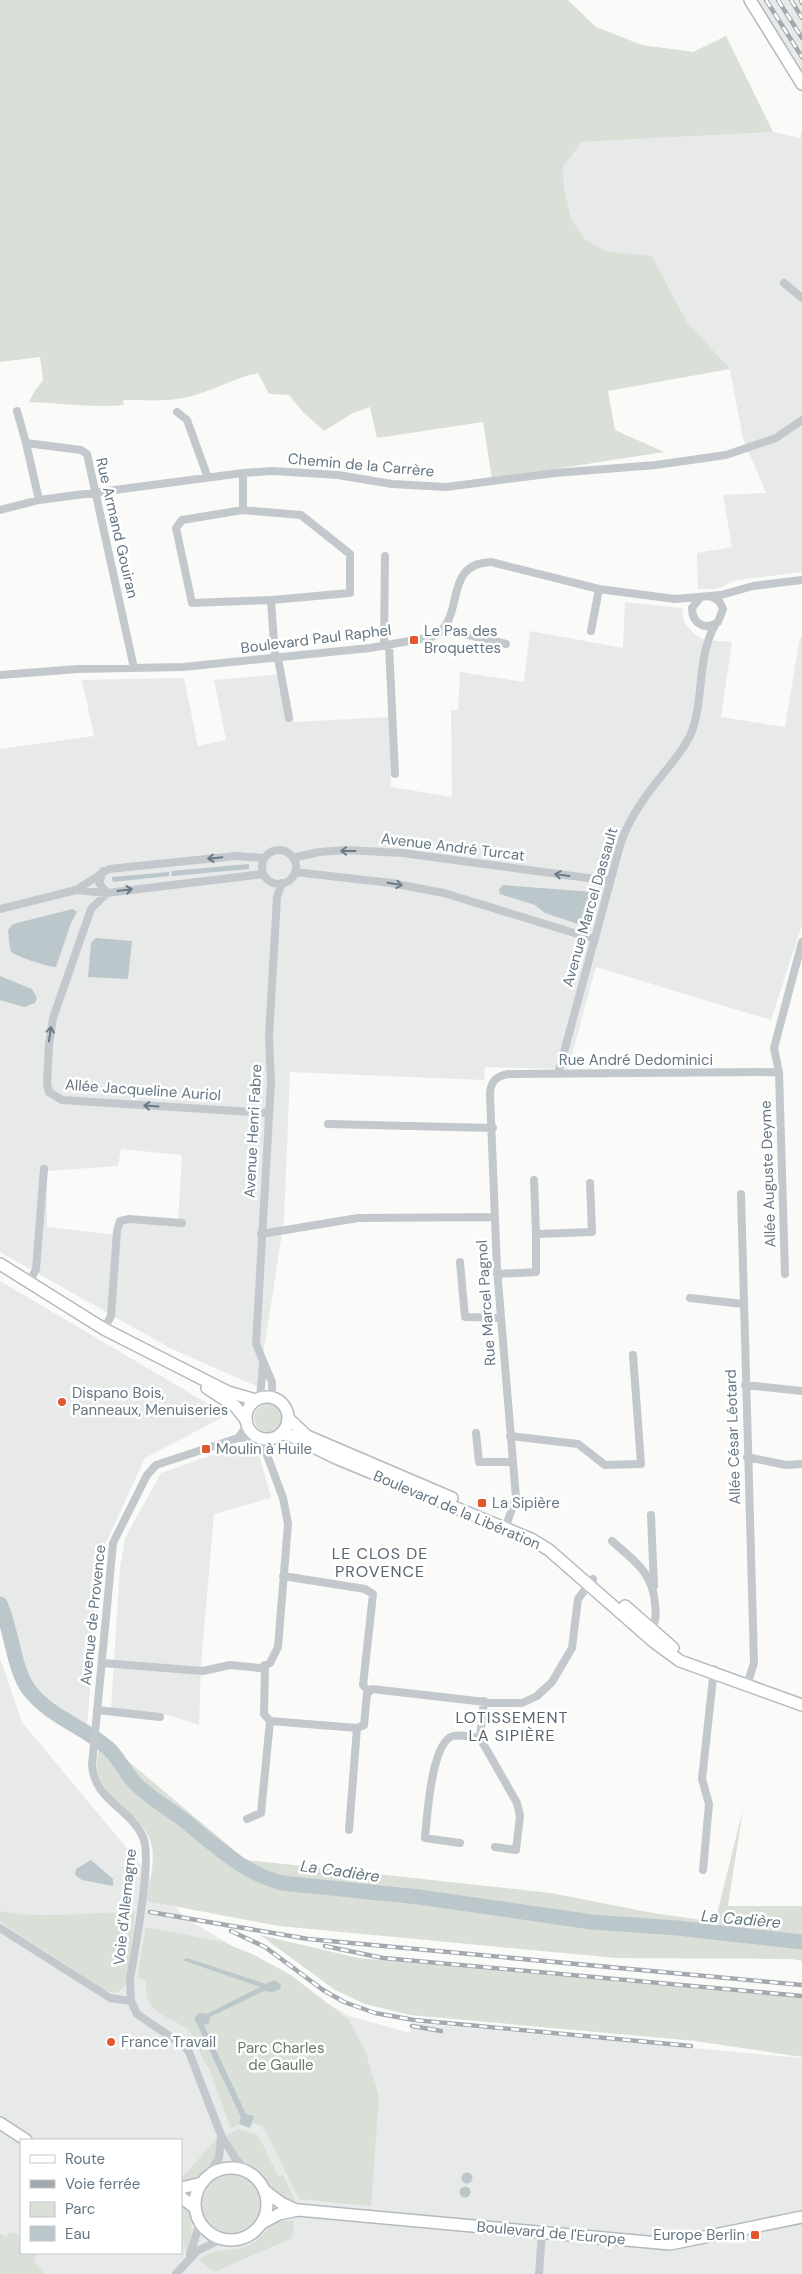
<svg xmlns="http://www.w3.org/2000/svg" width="802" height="2274" viewBox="0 0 802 2274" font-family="'DM Sans',sans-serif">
<rect width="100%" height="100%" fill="#fafaf8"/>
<path fill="#e8e9e9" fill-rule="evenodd" d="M754,0H802V76Z
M802,128V579L801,572L737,580L716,589H698L697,553L732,547L723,495L766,493L743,439L730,370L687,322L652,256L605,251L585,239L571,219L564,187L563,167L582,142L773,132L800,138Z
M625,602L682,608L684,622L694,634L705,640L732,642L721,717L785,727L800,637L802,638V925L771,1020L596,967L568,1069L485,1067L484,1080L290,1072L284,1221L258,1387L170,1348L0,1252V749L94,736L82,680L184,678L198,746L226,740L214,680L284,674L294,722L389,717L391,787L452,797L451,710H458L460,672L524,682L530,631L623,648ZM121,1149L182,1155L178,1225L123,1223L118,1235L47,1227V1171L118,1166Z
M0,1281L227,1415L145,1458L102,1551L87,1725L33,1689L0,1601Z
M241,1445L257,1447L271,1498L214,1514L201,1664L199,1725L168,1715L111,1710L120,1568L125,1538L161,1473Z
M0,1658L22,1722L184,1917L349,2016L410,2033L412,2023L802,2058V2274H0ZM21,2140H181V2253H21Z"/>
<path fill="#dadfd7" d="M0,0H568L596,27L642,45L693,52L726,36L773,132L582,142L563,167L564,187L571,219L585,239L605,251L652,256L687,322L730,369L608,391L615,430L664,452L492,479L483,422L377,438L370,407L353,413L324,431L303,412L289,395L269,394L258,373C234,378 212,391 188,397C168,402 144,400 123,400L124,405C92,408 61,403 29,402L34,392L43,380L40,357L0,362Z
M254 1418a14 14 0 1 1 28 0a14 14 0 1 1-28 0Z
M104,1741L246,1860L551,1893L653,1913L715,1922L743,1809L728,1906H802V1961L792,1959L616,1958L279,1926L147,1901C149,1883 157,1858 150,1840C140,1812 100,1800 97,1769C96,1762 98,1754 99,1746Z
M0,1911C47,1921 88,1910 135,1913L126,1985L117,1993L106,1991L0,1922Z
M146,1927L222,1942L252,1954L291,1975L349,2020L366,2053L379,2097L371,2206L299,2199L263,2126L252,2123L250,2128L239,2124L231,2129L209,2068C199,2058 199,2043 191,2033C170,2012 144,2019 146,1981L137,1978Z
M260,1935L358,1958L802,1998V2057L695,2041L410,2015L365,2004L335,1990Z
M238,2129L258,2135L278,2176L283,2175L297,2205L277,2195L262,2176L240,2158L233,2149L227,2135Z
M217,2138C221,2163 202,2179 181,2186V2179Z
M201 2205a30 30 0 1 1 60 0a30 30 0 1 1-60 0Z
M181,2202C196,2218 192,2235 187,2254L181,2233Z
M281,2221H294L292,2238L214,2272L199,2260C213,2247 230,2252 247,2246C261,2241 267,2226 281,2221Z
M10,2232L21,2236V2253H36L34,2261L44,2274H0V2233L6,2237Z"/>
<path fill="#bbc7cb" d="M249,864V869L172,876L171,871Z
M169,872V876L113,882L112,877Z
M503,885L593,892L584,926L545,913L535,905L500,894L499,889Z
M73,909L77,912L71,923L56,967C49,967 13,956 11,951C9,945 9,936 8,930L13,924Z
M96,938L132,941L128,979L88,977L91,943Z
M0,976L32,989L37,998L35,1003L24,1007L0,1000Z
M91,1860L113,1879V1886L82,1880L75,1875L76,1869Z
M187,1958L266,1984L275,1980L281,1985L280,1989L272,1992L264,1991L210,2017L209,2023L204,2025L246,2114L254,2116L250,2128L239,2124L241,2117L194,2018L200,2013L207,2014L260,1987L182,1960Z
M461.5 2178a5.5 5.5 0 1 1 11 0a5.5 5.5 0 1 1-11 0Z
M459.5 2192a5.5 5.5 0 1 1 11 0a5.5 5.5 0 1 1-11 0Z"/>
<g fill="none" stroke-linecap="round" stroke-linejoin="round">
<path stroke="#bbc7cb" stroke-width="15" d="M0,1604C12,1630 13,1668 29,1690C50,1717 83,1726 108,1748C119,1758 125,1773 136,1784C149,1797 166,1807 181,1818C213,1843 242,1873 282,1883L419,1897L592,1922L677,1928L802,1942"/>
<g stroke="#b3babf" stroke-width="14">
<path id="secondary" d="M750,0L802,84
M0,1264L104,1329L228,1392L256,1400
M207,1388L235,1406L246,1420
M246 1418a21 21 0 1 1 42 0a21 21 0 1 1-42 0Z
M289,1419L307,1436L452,1498
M282,1434L289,1435L336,1458L531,1539L549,1550L654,1642L680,1661L802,1705
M625,1606L673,1648
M0,2123L26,2140
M195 2204a36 36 0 1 1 72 0a36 36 0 1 1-72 0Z
M181,2188L202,2183
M264,2190L281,2203L296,2210
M181,2197L195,2208
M262,2223L279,2214L298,2210L670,2244L802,2217"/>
</g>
<path stroke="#c3c8cc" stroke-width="8" d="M784,283L802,298
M17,411L26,443
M177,412L187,420L208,478
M243,473V510L301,515L350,554V593L271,600L275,658
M39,500L26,443L81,450L87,454L134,668
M0,510L39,500L243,473L273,471L338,475L392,484L446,487L555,473L656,465L726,455L776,438L802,420
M243,510L182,520L176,528L192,603L271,600
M700,598L692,608C692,624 706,631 718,622L723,609L719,601L711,596
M444,629L506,644
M591,631L599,589
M389,645L395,774
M384,646L385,556
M278,658L289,718
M0,675L78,669L183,667L370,648L432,637C468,620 440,564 491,562L599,589L675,599L721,595L753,586L802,580
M262 867a17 17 0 1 1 34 0a17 17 0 1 1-34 0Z
M293,858L319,852L345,850L403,853L610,881
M103,871L99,883L107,893L91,909L53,1018L49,1044L47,1084L49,1092L62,1100L269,1113
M295,872L391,883L444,893L594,939
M76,890L109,869L236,856L264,858
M0,909L76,890L107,893L263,874
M558,1074L621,842C631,815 646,795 663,774C673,762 683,750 690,736C705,701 696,659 715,625
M328,1124L493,1128
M534,1180L536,1234
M741,1194L754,1663L747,1685
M261,1234L358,1218L495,1217
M460,1262L465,1317L501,1318
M497,1274L536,1272V1234L592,1232L590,1183
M785,1274L779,1072L774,1048L802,942
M29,1283L36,1269L44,1169
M690,1298L743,1304
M104,1329L111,1316L117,1231L120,1221L129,1219L182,1223
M745,1385L802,1391
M260,1398L263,1365
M272,1398V1382L256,1344L271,1082L269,1037L277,897L282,883
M476,1433L479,1462H512
M510,1436L578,1444L605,1465L641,1464L633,1355
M238,1438L247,1426
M266,1453L270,1440
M747,1457L786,1465L802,1464
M651,1515L654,1586
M505,1529L516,1497L515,1486L497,1269L490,1095C490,1082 496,1076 508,1074L779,1072
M612,1541C634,1561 652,1571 655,1603C656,1615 657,1622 649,1632
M283,1576L365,1589L373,1594L363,1685L369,1692L367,1694L364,1725L357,1728L349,1830
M102,1663L203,1671L230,1665L260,1668L270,1663L278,1647L288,1524L283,1498L261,1439
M369,1692L372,1689L494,1703H522L537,1696L552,1682L572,1648L578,1599L593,1579
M484,1701L480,1738L517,1803L520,1816L516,1850L495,1847
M97,1710L160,1717
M270,1721L357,1728
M247,1819L261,1813L270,1721L264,1714L265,1665
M460,1843L425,1838C427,1818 431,1742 453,1736C461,1734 473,1737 480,1738
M703,1870L709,1804L702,1779L714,1669
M0,1928L110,1998L131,2001
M250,2174L235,2158L221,2135L189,2052L184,2046L137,2014L131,2001L130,1980C134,1952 153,1859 143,1837C130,1808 94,1800 92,1765L113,1543L147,1475L156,1465L238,1438L257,1437
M206,2178L219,2158L221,2137
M190,2255L200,2222
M176,2274L197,2251L222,2239
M539,2274L542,2233"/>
<use href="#secondary" stroke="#fff" stroke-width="11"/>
<g stroke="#a2aab0" stroke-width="4.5">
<path id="rail" d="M766,0L802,57
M778,0L802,38
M791,0L802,18
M801,0L802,3
M150,1912L308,1939L802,1985
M231,1931L265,1947L323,1990L344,2002L375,2013L414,2020L691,2046
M325,1946L383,1958L802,1996
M412,2026L441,2031"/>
</g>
<use href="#rail" stroke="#fff" stroke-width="2.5" stroke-dasharray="8" stroke-linecap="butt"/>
</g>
<defs><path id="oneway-shaft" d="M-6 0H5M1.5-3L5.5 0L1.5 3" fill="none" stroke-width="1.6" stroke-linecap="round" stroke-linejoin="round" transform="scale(1.25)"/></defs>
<g stroke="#6a7a87">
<use href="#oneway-shaft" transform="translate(348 851) rotate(180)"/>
<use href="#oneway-shaft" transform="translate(215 858) rotate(174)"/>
<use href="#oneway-shaft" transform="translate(562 875) rotate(-172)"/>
<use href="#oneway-shaft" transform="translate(395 884) rotate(10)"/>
<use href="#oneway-shaft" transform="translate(125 890) rotate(-7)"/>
<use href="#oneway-shaft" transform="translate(50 1034) rotate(-82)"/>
<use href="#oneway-shaft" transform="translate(151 1106) rotate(-176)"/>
</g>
<g fill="#e4572e" stroke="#fff" stroke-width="2">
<rect x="409" y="635" width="10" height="10" rx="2.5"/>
<circle cx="62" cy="1402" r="5"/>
<rect x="201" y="1444" width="10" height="10" rx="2.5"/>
<rect x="477" y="1498" width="10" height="10" rx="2.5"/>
<circle cx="111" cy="2042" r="5"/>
<rect x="750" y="2230" width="10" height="10" rx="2.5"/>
</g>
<g text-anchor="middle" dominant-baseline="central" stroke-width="5" stroke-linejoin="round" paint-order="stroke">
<g font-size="15" fill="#657683" stroke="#fff">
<text transform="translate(361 465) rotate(5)">Chemin de la Carrère</text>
<text transform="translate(117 528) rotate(77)">Rue Armand Gouiran</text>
<text transform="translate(316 639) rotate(-7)">Boulevard Paul Raphel</text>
<text transform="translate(453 847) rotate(7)">Avenue André Turcat</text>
<text transform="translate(590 907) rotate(-74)">Avenue Marcel Dassault</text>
<text x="636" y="1060">Rue André Dedominici</text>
<text transform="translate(143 1090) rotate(4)">Allée Jacqueline Auriol</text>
<text transform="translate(253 1131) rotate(-87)">Avenue Henri Fabre</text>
<text transform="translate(768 1174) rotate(-92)">Allée Auguste Deyme</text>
<text transform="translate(486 1303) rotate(-94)">Rue Marcel Pagnol</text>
<text transform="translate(733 1437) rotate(-92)">Allée César Léotard</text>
<text transform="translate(457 1510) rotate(23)">Boulevard de la Libération</text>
<text transform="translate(93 1615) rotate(-84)">Avenue de Provence</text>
<text transform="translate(125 1907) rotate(-84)">Voie d'Allemagne</text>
<text transform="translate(551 2233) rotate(5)">Boulevard de l'Europe</text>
</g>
<g font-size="15" fill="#657683" stroke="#fff" text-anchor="start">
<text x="424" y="631">Le Pas des<tspan x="424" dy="17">Broquettes</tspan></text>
<text x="72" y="1393">Dispano Bois,<tspan x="72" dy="17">Panneaux, Menuiseries</tspan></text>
<text x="216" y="1449">Moulin à Huile</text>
<text x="492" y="1503">La Sipière</text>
<text x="121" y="2042">France Travail</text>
<text x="745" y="2235" text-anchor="end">Europe Berlin</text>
</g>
<g font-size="15" fill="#687a64" stroke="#fff">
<text x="281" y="2048">Parc Charles<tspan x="281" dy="17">de Gaulle</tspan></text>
</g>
<g font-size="16" letter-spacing="1" fill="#57646e" stroke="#fff">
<text x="380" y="1553">LE CLOS DE<tspan x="380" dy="18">PROVENCE</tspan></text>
<text x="512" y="1717">LOTISSEMENT<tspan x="512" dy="18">LA SIPIÈRE</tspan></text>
</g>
<g font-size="16" font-style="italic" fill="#60757c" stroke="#fff">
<text transform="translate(340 1871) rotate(8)">La Cadière</text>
<text transform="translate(741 1919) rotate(5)">La Cadière</text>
</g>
</g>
<rect x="20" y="2139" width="162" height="115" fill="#ffffff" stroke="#c1c8cd"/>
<rect x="30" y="2155" width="25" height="8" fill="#ffffff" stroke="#c1c8cd"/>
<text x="65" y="2164" font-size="15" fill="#657683">Route</text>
<rect x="30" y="2180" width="25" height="8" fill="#a2aab0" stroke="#c1c8cd"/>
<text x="65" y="2189" font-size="15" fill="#657683">Voie ferrée</text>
<rect x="30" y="2202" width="25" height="15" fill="#dadfd7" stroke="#c1c8cd"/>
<text x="65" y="2214" font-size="15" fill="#657683">Parc</text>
<rect x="30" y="2226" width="25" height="15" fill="#bbc7cb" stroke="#c1c8cd"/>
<text x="65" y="2239" font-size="15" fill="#657683">Eau</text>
</svg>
